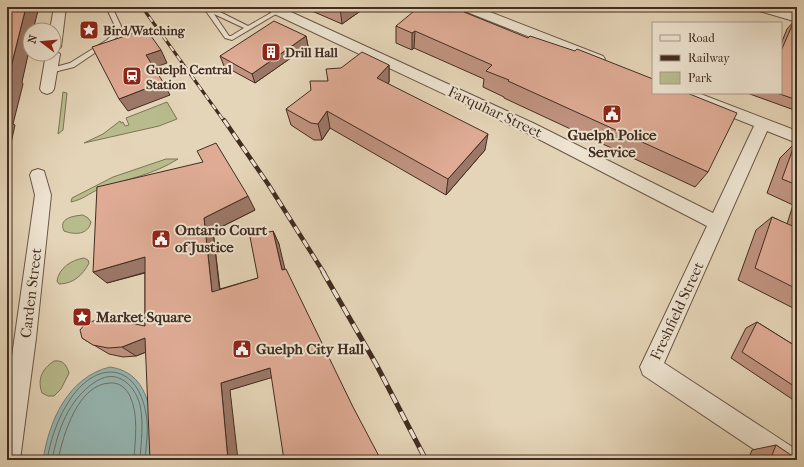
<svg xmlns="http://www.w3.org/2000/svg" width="804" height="467" viewBox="0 0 804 467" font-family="'IM FELL French Canon',serif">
<rect width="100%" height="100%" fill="#e5d5b8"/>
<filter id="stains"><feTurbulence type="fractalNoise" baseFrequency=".005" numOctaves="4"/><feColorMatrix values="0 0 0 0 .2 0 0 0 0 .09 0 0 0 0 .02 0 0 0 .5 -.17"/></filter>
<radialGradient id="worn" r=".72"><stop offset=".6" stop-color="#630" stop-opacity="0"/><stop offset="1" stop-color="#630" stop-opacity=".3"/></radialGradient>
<path fill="#b8bc8d" stroke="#7d7457" d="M63,92L67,93L63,130L58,134Z
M167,102L177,119L159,126L84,143L103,134L120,121L121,123L123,122L125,126L129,125L126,118Z
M166,159H178C153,175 126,179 99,189C88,194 84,199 71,202L72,198L113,177Z
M83,215L88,218L91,222C88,235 75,235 64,231C58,218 73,216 83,215Z
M84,258L88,260L89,263C83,275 73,284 59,284L57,281C59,268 71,260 84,258Z
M54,361C63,360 66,364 69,373L61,389L54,396H48L42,393C37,379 42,369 54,361Z"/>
<path fill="#96b8b4" stroke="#748079" d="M110,367C154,373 154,425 149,460H43C49,421 68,377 110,367Z"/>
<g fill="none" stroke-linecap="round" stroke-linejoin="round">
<path stroke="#6c726a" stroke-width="1" d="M47,460C51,438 58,417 71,398C99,358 138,365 146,414C149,430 146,445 145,460
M52,460C58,430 68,400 95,382C103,377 112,374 121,379C131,384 137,394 140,405C144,423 141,442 140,460
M58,460C63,435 78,384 110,383C119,382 126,388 130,396C139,416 135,439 134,460"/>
<g stroke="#6b5647" stroke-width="2">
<path id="lane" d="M106,7H112L121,26L119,35L111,42L74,67L50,73H48V69L70,63L107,40L114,33L115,26Z
M203,7H210L248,26L276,10L281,11L232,40L225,38ZM214,14L244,28L231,36H229Z"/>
</g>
<g stroke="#6b5647" stroke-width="2">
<path id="street" d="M54,7H66L61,47L56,51L60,54L54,89L52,92L47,94L42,92L40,89L46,54H54V30H50Z
M264,7H280L533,123L713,213L754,126L679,96L677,93H698L797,131V143L767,131L664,363L797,450V460H770L643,375L640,367L707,226L523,131L266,10Z
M460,7H477L603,56L605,59L603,62L598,63L593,62L462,10Z
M754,7H773L797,14V22L756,10Z
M38,169L44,171L51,195L36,338L20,460H7V391L35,195L30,175L32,171Z"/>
</g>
<use href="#lane" fill="#eee4d1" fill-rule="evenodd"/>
<use href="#street" fill="#eee4d1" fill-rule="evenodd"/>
<g stroke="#422c21" stroke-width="3">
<path id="rail-far2" d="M142,7L224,121"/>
</g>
<g stroke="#422c21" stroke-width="4.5">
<path id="rail-far1" d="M224,120L268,184L324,273"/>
</g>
<g stroke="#422c21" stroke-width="5">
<path id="rail" d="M323,272L376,364L426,460"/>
</g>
<use href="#rail-far2" stroke="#eee4d1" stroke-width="2" stroke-dasharray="6" stroke-linecap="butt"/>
<use href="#rail-far1" stroke="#eee4d1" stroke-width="3" stroke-dasharray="8" stroke-linecap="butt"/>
<use href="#rail" stroke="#eee4d1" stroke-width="3.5" stroke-dasharray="10" stroke-linecap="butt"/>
</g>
<path fill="#c09380" stroke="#422c21" d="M312,7H366L342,24L312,11Z
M467,11L466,13L708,172L695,187L504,98V97L483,87L484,79L414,48L412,50L396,43V26Z
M794,21L797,22V111L747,93H781V44L787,29Z
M306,36L308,46L255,83L224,66L220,56Z
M389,65V82L388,84L485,150L446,195L330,128L322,140H314L291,125L286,109L328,81Z
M795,143L797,144V310L738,280L756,230L772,217L787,224L793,205L767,193L780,158Z
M97,187L255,210L213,231L220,289L258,278L273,231L279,244L271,377L230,390L146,352L136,356L123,357L109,354L82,338L145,326V273L107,283Z
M757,322L797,347V397L792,399L731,358L746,328Z
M776,445L797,460H748L752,450Z"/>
<path fill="#9c7868" stroke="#422c21" d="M26,7H39L33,30H30V46L22,82L23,84L13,124L15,125L8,157H7V87L10,71Z
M340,7H366L342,24Z
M415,31L414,48L412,50V33Z
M306,36L308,46L255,83L252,74Z
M161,50L167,63L153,68L146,55Z
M389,65V82L378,95L377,78Z
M163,82L170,95L128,111L119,99Z
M327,111L330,128L322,140L318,124Z
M488,134L485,150L446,195L448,179Z
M248,196L255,210L213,231L221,303L212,292L204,218Z
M273,231L279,244L288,282L282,270Z
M145,257L157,269L107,283L93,272Z
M145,338L159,347L136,356L122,347Z
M270,368L277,376L230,390L238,460H228L221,383Z"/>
<path fill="#dfab95" stroke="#422c21" d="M7,7H26L10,71H12L7,87Z
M419,7H458L467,11L464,12L528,38L530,36L575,51L577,49L653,79V93H687L737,113L708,172L508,81L509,80L486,71L492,65L415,31L412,33L396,26Z
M274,21L306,36L252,74L220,56Z
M794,21L797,22V100L777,93H781V51Z
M146,29L161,50L146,55L163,82L119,99L92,47Z
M362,52L389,65L377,78L488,134L448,179L327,111L318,124L311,123L286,109L311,90L310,81H328L326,69L341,68Z
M216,143L248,196L204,218L212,292L258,278L250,237L273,231L282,270L286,269L353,407L381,460H284L270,368L221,383L228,460H150L145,338L122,347L108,348L93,345L82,338L80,330L85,324L96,320L110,319L145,326V257L93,272L97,187L203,162L197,151Z
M795,143L797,144V185L782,179Z
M772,217L797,228V289L755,268Z
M757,322L797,347V388L742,352Z
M776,445L797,459V460H770Z"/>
<defs>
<g id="sight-square" transform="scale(1)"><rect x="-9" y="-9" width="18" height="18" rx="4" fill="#8f2418" stroke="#eee4d1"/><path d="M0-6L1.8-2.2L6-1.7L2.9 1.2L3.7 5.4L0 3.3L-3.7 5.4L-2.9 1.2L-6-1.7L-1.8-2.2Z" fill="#fff"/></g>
<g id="building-square" transform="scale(1)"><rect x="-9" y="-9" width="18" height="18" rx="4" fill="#8f2418" stroke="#eee4d1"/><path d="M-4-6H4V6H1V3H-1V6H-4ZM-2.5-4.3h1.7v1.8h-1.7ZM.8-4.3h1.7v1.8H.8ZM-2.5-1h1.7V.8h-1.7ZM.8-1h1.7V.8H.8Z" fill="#fff"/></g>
<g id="station-square" transform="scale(1)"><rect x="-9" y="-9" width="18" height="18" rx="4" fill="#8f2418" stroke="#eee4d1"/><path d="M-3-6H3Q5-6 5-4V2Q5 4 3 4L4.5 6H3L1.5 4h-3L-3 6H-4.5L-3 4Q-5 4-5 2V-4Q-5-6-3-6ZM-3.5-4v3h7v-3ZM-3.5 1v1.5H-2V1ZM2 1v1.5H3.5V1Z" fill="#fff"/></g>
<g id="civic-square" transform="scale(1)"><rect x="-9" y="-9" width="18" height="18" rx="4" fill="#8f2418" stroke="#eee4d1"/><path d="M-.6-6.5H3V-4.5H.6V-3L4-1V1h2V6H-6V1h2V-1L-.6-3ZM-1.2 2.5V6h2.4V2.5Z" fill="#fff"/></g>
</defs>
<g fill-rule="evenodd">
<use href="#sight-square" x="89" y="30"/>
<use href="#building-square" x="271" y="52"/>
<use href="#station-square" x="132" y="76"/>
<use href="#civic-square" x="612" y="114"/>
<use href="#civic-square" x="161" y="239"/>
<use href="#sight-square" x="82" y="317"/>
<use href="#civic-square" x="242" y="349"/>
</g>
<g text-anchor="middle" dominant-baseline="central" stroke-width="4" stroke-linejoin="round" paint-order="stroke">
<g font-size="13" font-weight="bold" fill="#422c21" stroke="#eee4d1" text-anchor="start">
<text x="103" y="30">Bird/Watching</text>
<text x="285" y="52">Drill Hall</text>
<text x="146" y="69">Guelph Central<tspan x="146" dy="15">Station</tspan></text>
</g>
<g font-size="15" fill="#422c21" stroke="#eee4d1">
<text transform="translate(495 112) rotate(25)">Farquhar Street</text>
<text transform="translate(31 293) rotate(-83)">Carden Street</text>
<text transform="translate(677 311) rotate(-65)">Freshfield Street</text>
</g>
<g font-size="15" font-weight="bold" fill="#422c21" stroke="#eee4d1" text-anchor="start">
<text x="612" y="135" text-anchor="middle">Guelph Police<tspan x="612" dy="17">Service</tspan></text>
<text x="175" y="230">Ontario Court<tspan x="175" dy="17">of Justice</tspan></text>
<text x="96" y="317">Market Square</text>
<text x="256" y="349">Guelph City Hall</text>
</g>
</g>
<rect width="804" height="467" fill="none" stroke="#e5d5b8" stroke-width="24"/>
<rect x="8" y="8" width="788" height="451" fill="none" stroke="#422c21" stroke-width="2"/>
<rect x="12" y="12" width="780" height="443" fill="none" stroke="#422c21"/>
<rect x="652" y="22" width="130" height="72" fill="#eee4d1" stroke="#a99a8b"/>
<rect x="660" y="35" width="20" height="6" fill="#eee4d1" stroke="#a99a8b"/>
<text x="688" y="42" font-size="12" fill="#422c21">Road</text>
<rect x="660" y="55" width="20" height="6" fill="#422c21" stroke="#a99a8b"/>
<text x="688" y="62" font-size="12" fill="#422c21">Railway</text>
<rect x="660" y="72" width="20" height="12" fill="#b8bc8d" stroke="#a99a8b"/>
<text x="688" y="82" font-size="12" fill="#422c21">Park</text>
<g transform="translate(42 42) rotate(286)"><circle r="19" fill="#eee4d1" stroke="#a99a8b"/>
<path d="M0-3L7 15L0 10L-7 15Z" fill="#8f2418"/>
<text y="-6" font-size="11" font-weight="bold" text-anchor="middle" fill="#422c21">N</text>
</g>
<rect width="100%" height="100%" filter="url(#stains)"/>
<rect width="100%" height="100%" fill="url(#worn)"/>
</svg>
